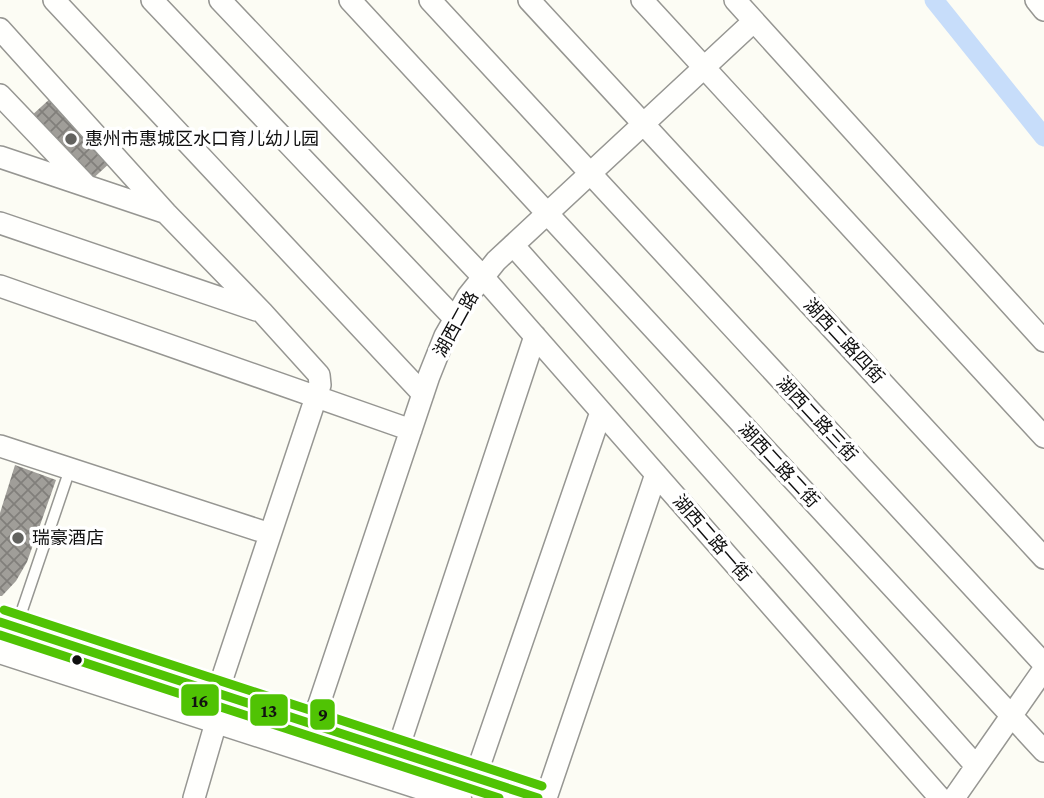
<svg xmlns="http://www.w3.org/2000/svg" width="1044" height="798" viewBox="0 0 1044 798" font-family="'Crimson Pro','Noto Sans SC',serif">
<defs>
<pattern id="building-cross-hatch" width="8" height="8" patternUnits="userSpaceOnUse" patternTransform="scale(1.75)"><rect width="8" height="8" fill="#a09e99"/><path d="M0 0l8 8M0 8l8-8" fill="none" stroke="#817f7b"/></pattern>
</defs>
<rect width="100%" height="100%" fill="#fcfcf4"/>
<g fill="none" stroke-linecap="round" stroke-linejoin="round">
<path stroke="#c7ddfa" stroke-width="19" d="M934,0L1044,137"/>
</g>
<path fill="url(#building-cross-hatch)" d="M53,96L111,162L88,183L30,117Z
M15,465L56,480L27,562L16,581L2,596H0V513Z"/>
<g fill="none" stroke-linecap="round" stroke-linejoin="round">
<g stroke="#969692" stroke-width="13">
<path id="service" d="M16,628L70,469"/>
</g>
<g stroke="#969692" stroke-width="24">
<path id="minor" d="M54,0L423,394
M152,0L455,319
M220,0L483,277L940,798
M350,0L1044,751
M430,0L1044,664
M529,0L1044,558
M642,0L1044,437
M735,0L1044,341
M1036,0L1044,10
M0,29L166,213L262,312L319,375L320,385L217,694
M0,95L85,184
M0,157L164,212
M0,223L256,310
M513,245L976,766
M0,286L411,430
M0,446L270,534
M312,725L429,376L445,336L468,296L496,261L754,21
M397,752L535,336
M475,778L601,412
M194,798L217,719
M546,798L656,474
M954,798L1044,669"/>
</g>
<g stroke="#969692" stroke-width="29">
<path id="tertiary" d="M0,622L538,798
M0,650L458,798"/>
</g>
<use href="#service" stroke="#fffffd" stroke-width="10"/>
<use href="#minor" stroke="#fffffd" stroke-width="21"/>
<use href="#tertiary" stroke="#fffffd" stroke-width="26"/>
<g stroke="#fff" stroke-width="14">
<path id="bus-1" d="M0,622L538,798"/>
</g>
<g stroke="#fff" stroke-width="14">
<path id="bus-2" d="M0,635L499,798"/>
</g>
<g stroke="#fff" stroke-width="14">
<path id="bus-3" d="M4,610L542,786"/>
</g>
<use href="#bus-1" stroke="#50c304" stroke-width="9"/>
<use href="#bus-2" stroke="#50c304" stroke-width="9"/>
<use href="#bus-3" stroke="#50c304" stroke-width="9"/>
</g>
<g fill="#62625f" stroke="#fff" stroke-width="2.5">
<circle cx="71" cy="139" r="7"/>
<circle cx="18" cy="538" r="7"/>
</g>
<circle fill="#0f0f0f" stroke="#fff" stroke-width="2.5" cx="77" cy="660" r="6"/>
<g text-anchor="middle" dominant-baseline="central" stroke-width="7" stroke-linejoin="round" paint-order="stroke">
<g font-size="18" fill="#0f0f0f" stroke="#fff" text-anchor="start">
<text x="85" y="139">惠州市惠城区水口育儿幼儿园</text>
<text x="32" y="538">瑞豪酒店</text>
</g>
<g font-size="18" fill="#0f0f0f" stroke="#fff">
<text transform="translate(456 324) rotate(-61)">湖西二路</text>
<text transform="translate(844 341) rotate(47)">湖西二路四街</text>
<text transform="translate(817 419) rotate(47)">湖西二路三街</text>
<text transform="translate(779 465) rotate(47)">湖西二路二街</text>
<text transform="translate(712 538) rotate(49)">湖西二路一街</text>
</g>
</g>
<g stroke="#fff" stroke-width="2.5">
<rect x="180" y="683" width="40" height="34" rx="7" fill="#50c304"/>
<rect x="249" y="693" width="40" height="34" rx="7" fill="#50c304"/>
<rect x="309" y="698" width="27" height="33" rx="7" fill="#50c304"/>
</g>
<g font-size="19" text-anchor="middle" font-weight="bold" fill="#111">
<text x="200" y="707">16</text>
<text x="269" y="717">13</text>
<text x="323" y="721">9</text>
</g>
</svg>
